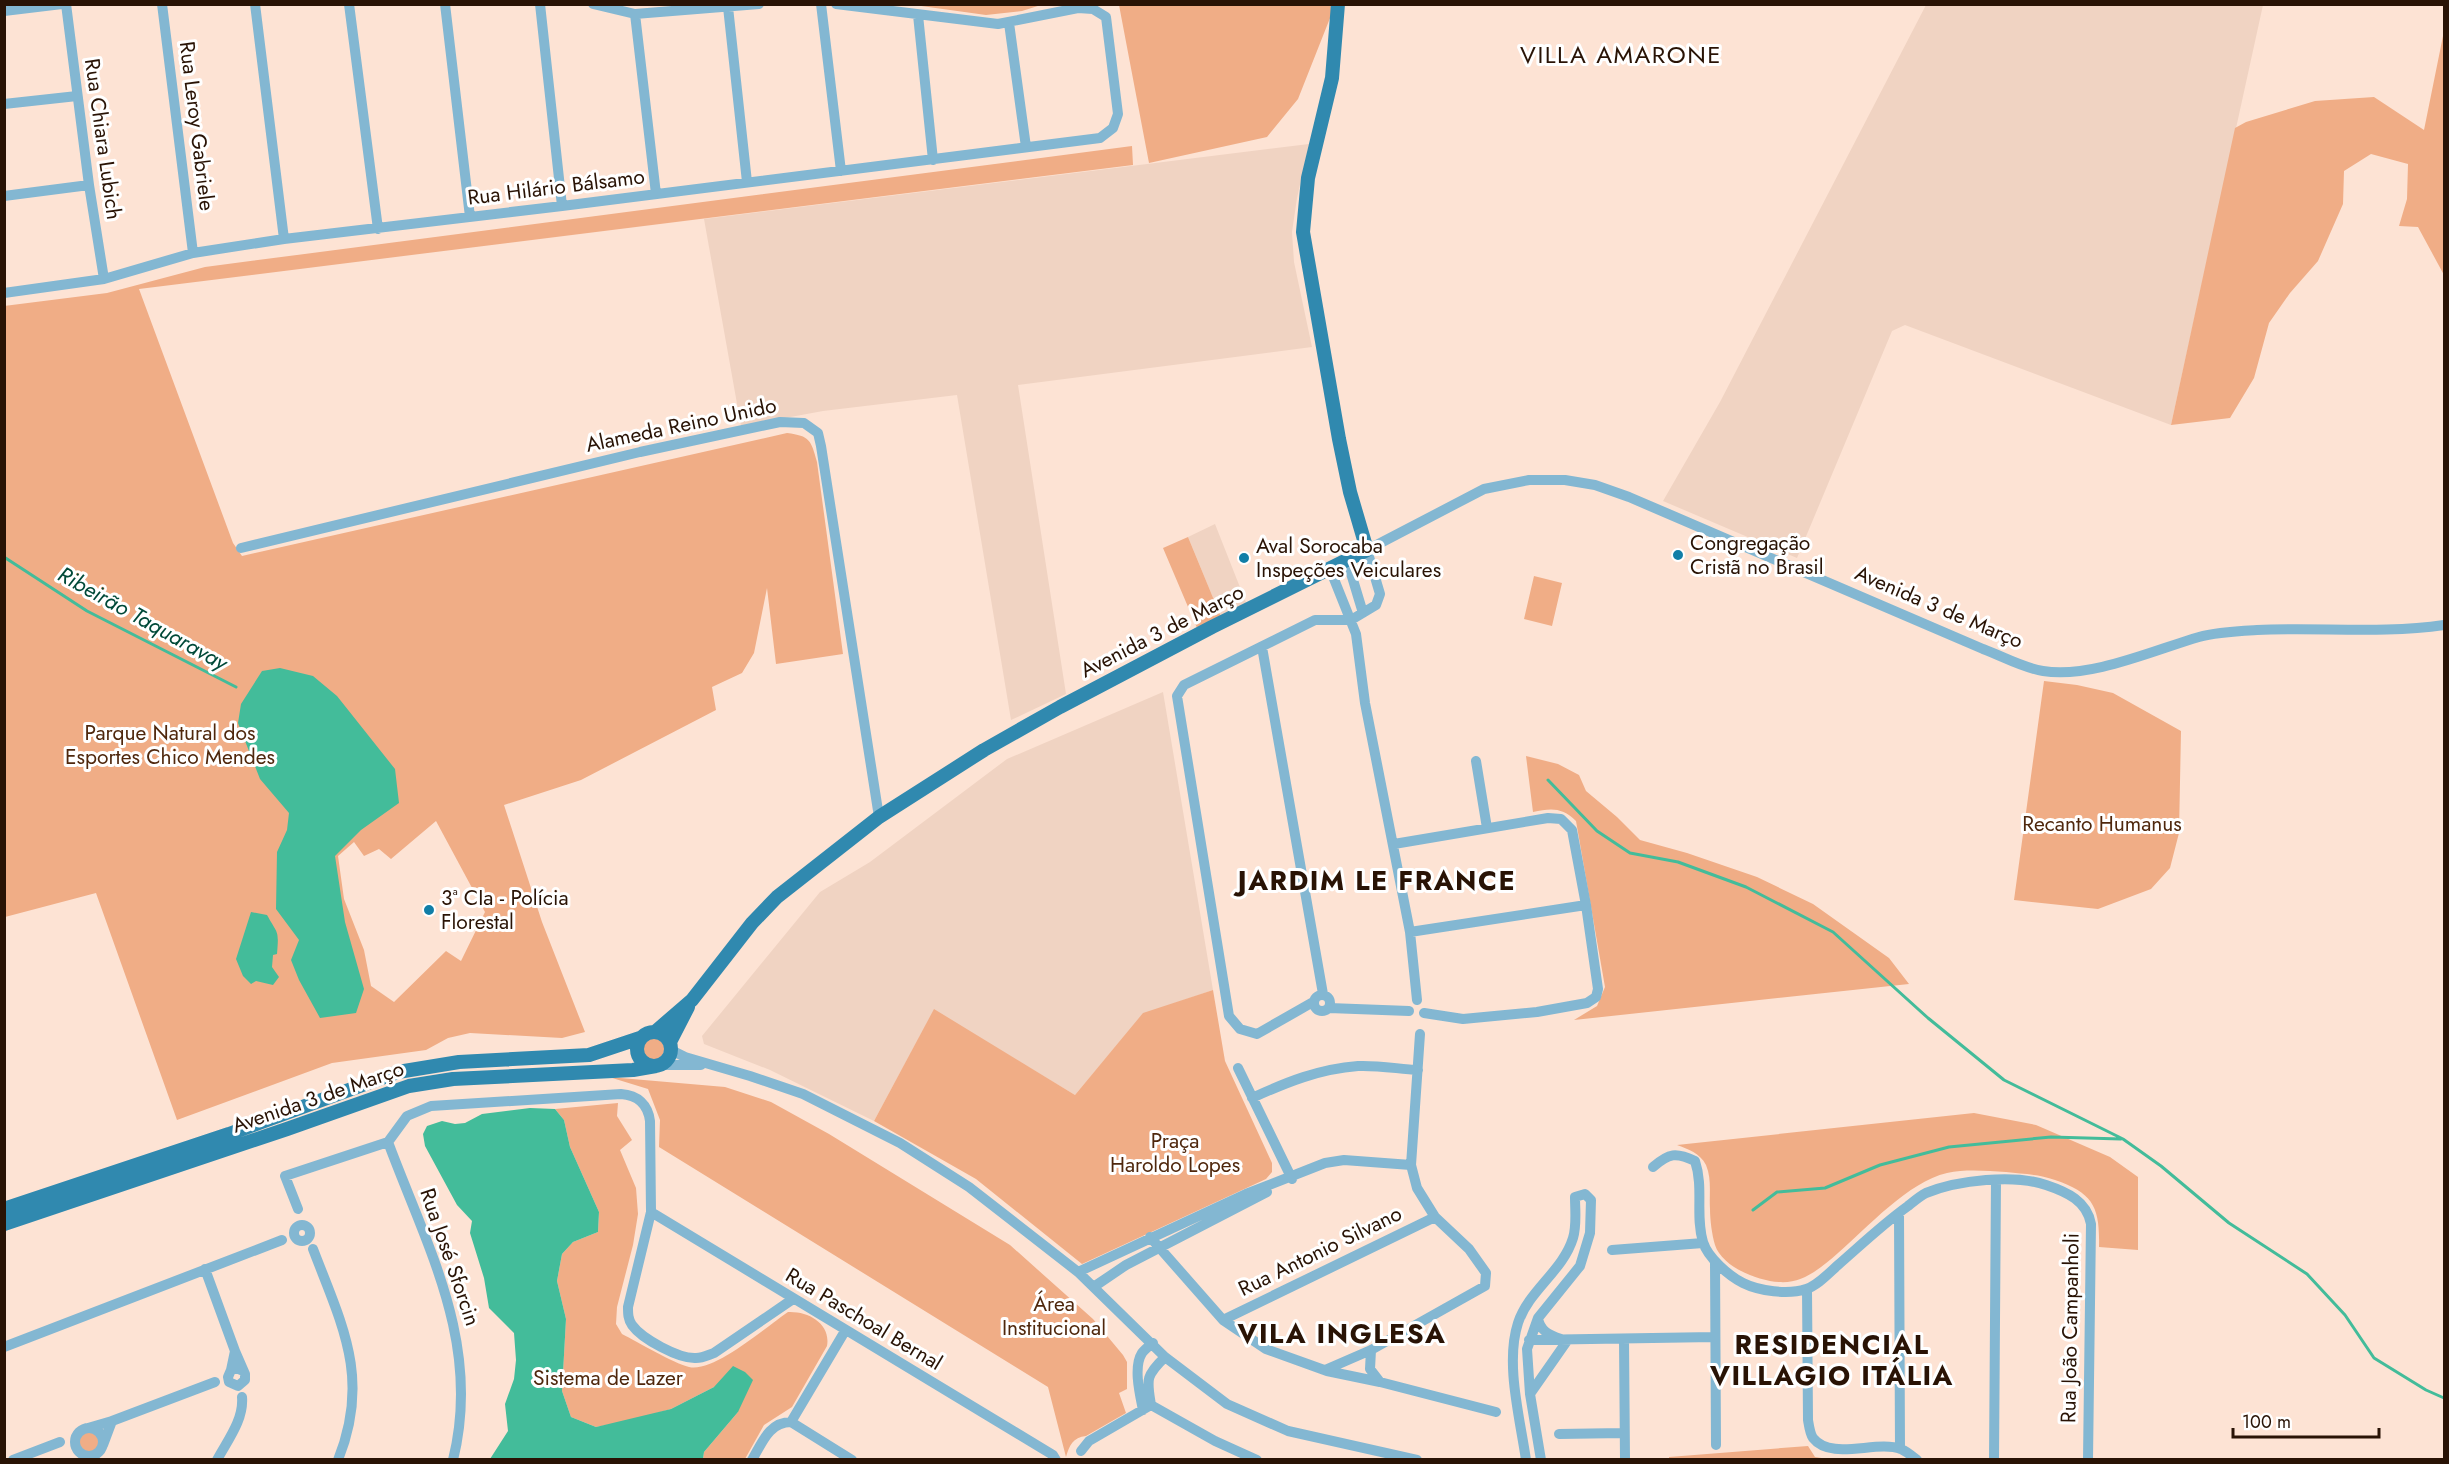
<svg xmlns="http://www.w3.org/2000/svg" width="2449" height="1464" viewBox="0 0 2449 1464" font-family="Jost,sans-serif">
<rect width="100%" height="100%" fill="#fde3d4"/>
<path fill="#f0d3c2" d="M1926,5H2263L2171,425L1905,325L1892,331L1797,558L1663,501L1720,402Z
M1309,144L1297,198L1292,232L1294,262L1312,347L1018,385L1066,694L1011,720L957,395L823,411L741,426L704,219Z
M1215,524L1247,605L1221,617L1188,537Z
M1163,692L1213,990L1143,1014L1075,1095L934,1010L874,1121L770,1070L704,1044L702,1036L820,892L870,862L1007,759Z"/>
<path fill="#f0ad86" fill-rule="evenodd" d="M914,5L1041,4V5L1022,11L986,15Z
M1119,5H1332V13L1298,99L1267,137L1149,163Z
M2444,31V275L2418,227L2399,226L2407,199L2408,164L2371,154L2344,171L2343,204L2318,261L2290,293L2269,323L2254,378L2230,418L2171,425L2235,128L2246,122L2315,101L2374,97L2424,130Z
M1132,146L1133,165L139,289L233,543L242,556L787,433C810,436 811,440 817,462L843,654L776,664L767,588L754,653L742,673L712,687L716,710L581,780L504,805L542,922L585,1032L562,1038L470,1033L448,1038L426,1050L332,1063L177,1120L96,893L5,917L4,306L107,293L205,267ZM436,821L485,912L461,961L446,951L394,1002L371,986L364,950L344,899L338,856L354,842L364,856L379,849L391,859Z
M1188,537L1221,617L1197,628L1163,548Z
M1534,576L1562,583L1552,626L1524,619Z
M2044,681L2077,685L2113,693L2181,731L2179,833L2170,868L2151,889L2098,909L2014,900Z
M1526,756L1558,764L1579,775L1586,791L1617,817L1640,840L1687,853L1757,877L1813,904L1889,958L1909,984L1574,1020L1597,1006L1605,987L1576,821C1562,807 1551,808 1533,812Z
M1213,990L1225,1061L1272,1163V1172L1266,1179L1082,1264L976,1179L874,1121L934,1009L1075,1095L1143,1013Z
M642 1049a11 11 0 1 1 22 0a11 11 0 1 1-22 0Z
M609,1077L725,1087L771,1102L829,1134L1010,1245L1093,1319L1123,1355L1127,1362V1389L1119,1393L1126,1413L1086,1436C1073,1437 1069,1446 1066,1457L1048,1387L659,1147L660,1120L648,1089Z
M618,1103L617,1116L632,1140L620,1150L636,1188L638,1214L633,1245L617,1307L616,1324L622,1334C638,1342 673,1363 689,1367C714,1373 766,1327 788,1312C809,1311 831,1324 827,1346L792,1407L764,1425L745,1459H703L704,1452L738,1412L714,1387L671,1409L629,1421L596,1427L571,1417L562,1391L566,1319L557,1281L562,1254L573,1242L598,1232L599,1212L570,1147L564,1120L555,1109Z
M1974,1113L2036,1125L2110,1157L2138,1177V1250L2099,1247C2100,1208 2094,1193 2055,1180C2039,1174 2023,1174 2006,1172C1987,1171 1966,1169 1947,1173C1908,1182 1868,1227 1838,1253C1822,1267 1803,1284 1779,1282C1758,1281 1722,1267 1715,1245C1712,1235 1710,1220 1710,1209C1709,1194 1712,1179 1706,1165C1700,1153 1688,1149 1677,1145Z
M78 1442a11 11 0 1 1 22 0a11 11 0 1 1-22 0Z
M1808,1446L1815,1457L1828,1459H1669V1457Z"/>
<path fill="#43bc9a" d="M280,668L313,676L337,696L395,769L399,803L361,830L335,856L345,922L364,989L356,1013L320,1018L299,980L291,960L299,940L276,909L277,852L287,830L289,813L260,779L238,723L241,704L262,671Z
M251,912L267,915C278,935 279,929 277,954L273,955L272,967L279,977L273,985L256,981L251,984L243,976L236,959Z
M530,1108L555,1109L564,1120L570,1147L599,1212L598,1232L573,1242L562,1254L557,1281L566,1319L562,1391L571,1417L596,1427L671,1409L714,1387L733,1366L745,1372L753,1380L738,1412L704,1452L703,1459H490L508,1431L505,1404L514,1379L516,1360L514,1333L489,1308L484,1278L470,1233L472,1221L457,1205L425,1146L423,1134L427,1126L442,1121L455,1124L465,1123L482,1114Z"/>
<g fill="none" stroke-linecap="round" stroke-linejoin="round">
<path stroke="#43bc9a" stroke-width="3" d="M4,557L87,611L236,687
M1548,780L1597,831L1630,853L1678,862L1746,887L1833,932L1928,1018L2004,1080L2123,1139L2161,1166L2229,1223L2307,1274L2345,1315L2374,1358L2426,1390L2444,1398
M1753,1210L1777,1192L1825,1188L1880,1165L1949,1147L2051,1137L2121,1139"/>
<path stroke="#83b7d2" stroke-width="10" d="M66,4L89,185L104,279
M162,4L193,253
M255,4L284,239
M349,4L378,229
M445,4L470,217
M540,4L562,206
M593,4L635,14L759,4
M821,4L841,171
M728,7L747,182
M4,11L62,4
M635,14L656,194
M918,15L933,160
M1009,23L1026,147
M4,104L77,96
M4,196L89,185
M4,293L104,279L193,253L284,239L562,206L1100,138L1113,128L1118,114L1106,17L1093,9L1078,8L998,24L836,4
M241,548L640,452L780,422L804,423L818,433L821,446L879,817
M1347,560L1363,613
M1330,569L1356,634L1365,703L1410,932L1417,1000
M1262,647L1323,994
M1476,761L1487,828
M1394,844L1548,818L1561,819L1572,830L1586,905L1598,989L1596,997L1587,1003L1537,1012L1463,1019L1424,1013
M1410,932L1586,905
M1314 1003a8 8 0 1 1 16 0a8 8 0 1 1-16 0Z
M1313,1002L1257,1034L1240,1029L1229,1016L1177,696L1184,685L1315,620H1351L1376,605L1380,594L1367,550L1484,489L1529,480H1565L1595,485L1629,497L1983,649C2002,656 2023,668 2043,671C2090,679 2154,650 2199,637C2216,632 2239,631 2257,630C2320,627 2382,634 2444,625
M1329,1008L1409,1011
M671,1050L685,1057L750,1076L803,1094L900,1143L969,1187L1078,1272L1165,1357L1227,1404L1288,1431L1417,1460
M660,1065H701
M1238,1068L1292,1179
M1252,1098C1287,1082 1319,1069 1358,1066C1377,1065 1399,1069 1418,1070
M388,1142L407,1116L431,1106L621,1094C638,1095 648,1105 650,1121L651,1212L628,1307C628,1314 628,1319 632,1325C642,1339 679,1359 696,1358C703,1358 708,1355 714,1353L793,1299
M388,1142C427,1247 482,1344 453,1460
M1653,1167C1669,1153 1676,1152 1695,1161C1704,1188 1695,1216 1703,1242C1708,1258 1729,1276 1743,1283C1759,1291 1788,1295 1806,1289C1817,1286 1829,1273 1838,1265C1861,1245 1883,1224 1908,1206C1913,1202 1920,1196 1926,1193C1958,1180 2014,1174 2046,1185C2067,1192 2087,1201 2091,1224L2088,1460
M298,1209L285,1176L388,1142
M651,1212L1053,1455L1056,1460
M1899,1213L1900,1449
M294 1233a8 8 0 1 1 16 0a8 8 0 1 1-16 0Z
M1150,1237L1223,1320L1266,1349L1327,1371L1380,1382L1496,1412
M313,1249C342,1325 371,1378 338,1460
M1612,1250L1703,1243
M1715,1261L1716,1445
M205,1269L235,1351
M1078,1272L1246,1194L1325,1163L1344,1160L1411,1165
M1095,1286L1126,1265L1267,1192
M1807,1289L1808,1420C1809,1426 1810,1434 1813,1438C1831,1461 1876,1440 1901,1449C1906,1451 1912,1456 1917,1460
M1538,1318C1540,1331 1549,1335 1561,1339
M1223,1320L1435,1217
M1529,1340L1714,1337
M1624,1340L1625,1460
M4,1347L282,1240
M1371,1350L1370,1369L1380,1382
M1165,1357C1145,1376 1147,1380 1151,1405L1215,1441L1257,1460
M231,1370L235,1351L245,1374V1380L238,1386L229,1382L228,1377L231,1370L236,1368L243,1371
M1325,1370L1371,1350L1485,1286L1486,1273L1469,1249L1435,1217L1417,1188L1411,1165L1420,1034
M1530,1394L1567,1341
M1143,1410C1140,1395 1133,1367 1142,1353C1145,1349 1149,1346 1153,1343
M112,1421L215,1382
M791,1422L845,1331
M791,1422L852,1460
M88,1428L112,1421L103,1445
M75 1442a14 14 0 1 1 28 0a14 14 0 1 1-28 0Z
M1559,1434L1623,1433
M1081,1451L1089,1441L1151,1405
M13,1460L60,1442
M217,1460C227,1441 244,1420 242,1397
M752,1460C762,1443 769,1422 791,1422
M1526,1460C1520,1418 1505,1363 1518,1323C1529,1290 1563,1271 1573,1238C1577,1225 1575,1211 1575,1197L1585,1194L1591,1200L1590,1233L1580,1266L1538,1318L1527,1349L1530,1394L1541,1460
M1994,1460L1996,1180"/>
<path stroke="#3089af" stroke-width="14" d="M637 1049a17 17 0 1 1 34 0a17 17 0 1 1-34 0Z
M655,1032L692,1000L752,923L777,897L879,817L984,750L1060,707L1212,627L1367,550L1350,492L1339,439L1303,232L1308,178L1332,78L1338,4
M670,1042L688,1007
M4,1209L229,1134L398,1072L459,1062L589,1055L640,1038
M4,1224L287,1129L409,1086L453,1079L633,1070L656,1066"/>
</g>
<g fill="#117ea7" stroke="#fff" stroke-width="2">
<circle cx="1678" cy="555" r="6"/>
<circle cx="1244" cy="558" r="6"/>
<circle cx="429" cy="910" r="6"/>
</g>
<g text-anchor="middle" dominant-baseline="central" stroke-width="6" stroke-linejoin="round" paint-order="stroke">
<g font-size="21" fill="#291305" stroke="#fff">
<text transform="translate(197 126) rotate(83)">Rua Leroy Gabriele</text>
<text transform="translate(103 139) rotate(82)">Rua Chiara Lubich</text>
<text transform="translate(556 187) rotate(-7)">Rua Hilário Bálsamo</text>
<text transform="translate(681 425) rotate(-12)">Alameda Reino Unido</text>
<text transform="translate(1939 607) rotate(23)">Avenida 3 de Março</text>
<text transform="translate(1162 631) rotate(-27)">Avenida 3 de Março</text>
<text transform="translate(318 1097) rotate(-19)">Avenida 3 de Março</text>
<text transform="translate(1320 1251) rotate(-26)">Rua Antonio Silvano</text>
<text transform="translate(450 1257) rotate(71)">Rua José Sforcin</text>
<text transform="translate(864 1319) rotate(31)">Rua Paschoal Bernal</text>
<text transform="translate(2070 1328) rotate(-89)">Rua João Campanholi</text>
</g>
<g font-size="21" fill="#291305" stroke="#fff" text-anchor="start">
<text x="1690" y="543">Congregação<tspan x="1690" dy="24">Cristã no Brasil</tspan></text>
<text x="1256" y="546">Aval Sorocaba<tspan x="1256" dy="24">Inspeções Veiculares</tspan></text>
<text x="441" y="898">3ª CIa - Polícia<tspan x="441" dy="24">Florestal</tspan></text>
</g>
<g font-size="21" fill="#4f270c" stroke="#fff">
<text x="170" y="733">Parque Natural dos<tspan x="170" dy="24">Esportes Chico Mendes</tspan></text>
<text x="2102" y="824">Recanto Humanus</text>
<text x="1175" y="1141">Praça<tspan x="1175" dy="24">Haroldo Lopes</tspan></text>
<text x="1054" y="1304">Área<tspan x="1054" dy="24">Institucional</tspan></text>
<text x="608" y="1378">Sistema de Lazer</text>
</g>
<g font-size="22" font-style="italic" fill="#004938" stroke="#fff">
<text transform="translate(143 618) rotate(29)">Ribeirão Taquaravay</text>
</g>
<g font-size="24" letter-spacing="1.5" fill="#291305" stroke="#fff">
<text x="1621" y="54">VILLA AMARONE</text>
</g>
<g font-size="27" font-weight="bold" letter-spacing="1.5" fill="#291305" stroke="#fff">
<text x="1377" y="880">JARDIM LE FRANCE</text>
<text x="1342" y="1333">VILA INGLESA</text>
<text x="1832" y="1344">RESIDENCIAL<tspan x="1832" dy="31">VILLAGIO ITÁLIA</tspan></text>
</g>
</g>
<rect width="2449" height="1464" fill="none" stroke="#291305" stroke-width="12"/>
<path d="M2233 1428v9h146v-9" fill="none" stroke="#291305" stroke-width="3"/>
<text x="2242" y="1428" font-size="18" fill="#291305" stroke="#ffffff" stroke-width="4.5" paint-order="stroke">100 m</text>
</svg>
